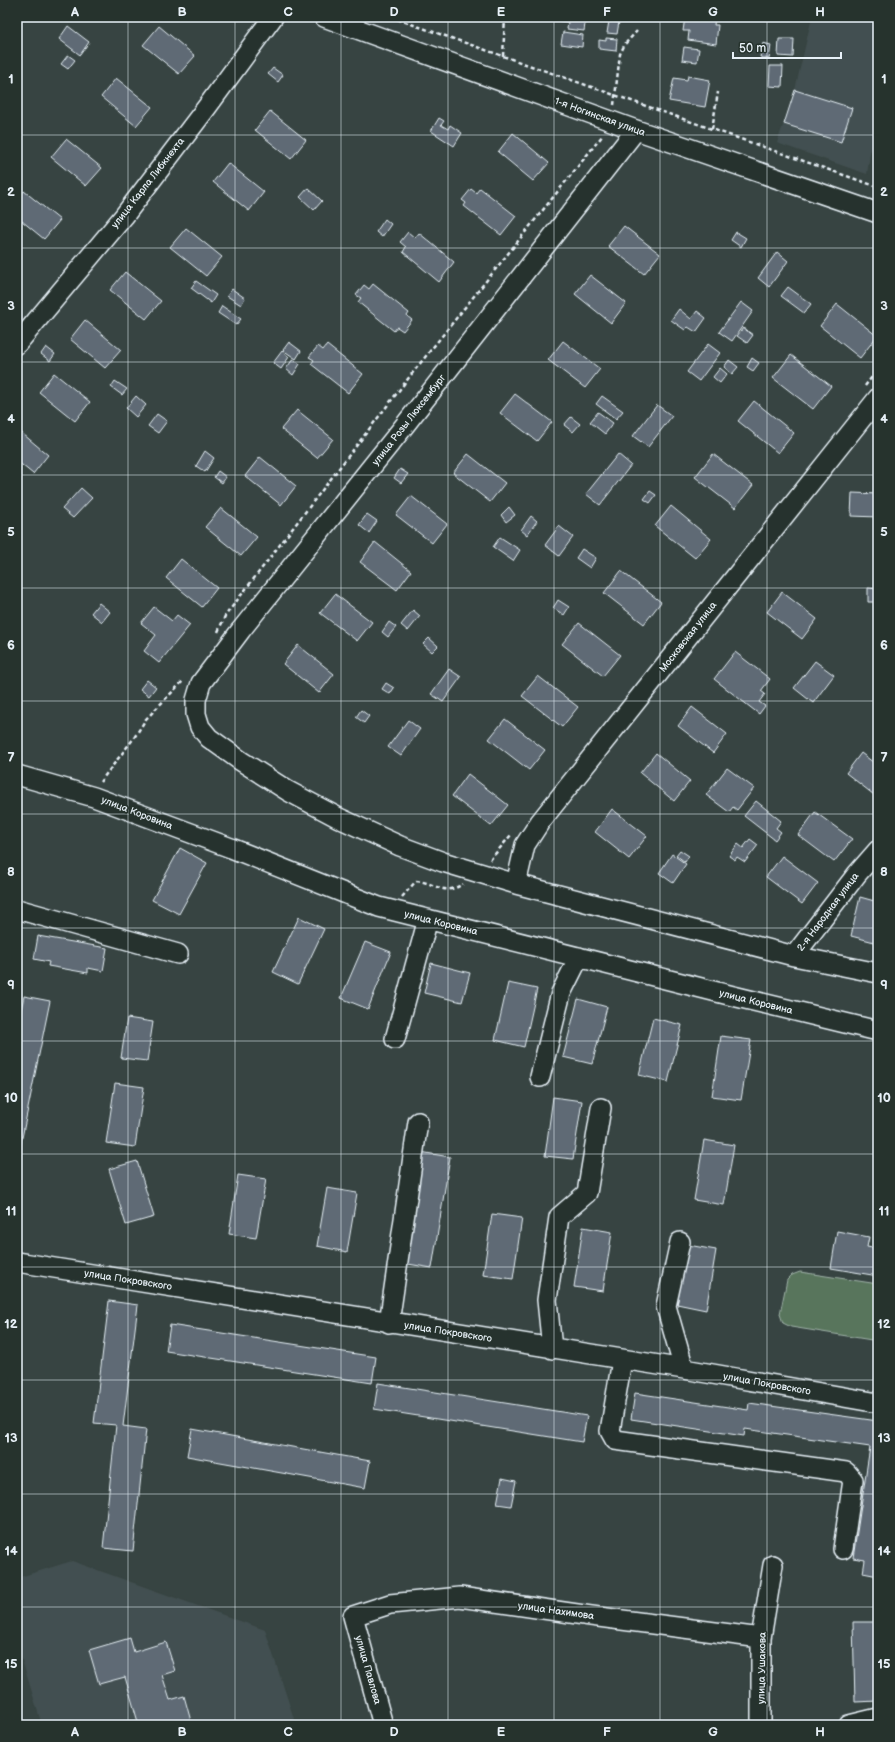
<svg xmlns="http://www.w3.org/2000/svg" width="895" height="1742" viewBox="0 0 895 1742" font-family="'Balsamiq Sans',sans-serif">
<rect width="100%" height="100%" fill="#374442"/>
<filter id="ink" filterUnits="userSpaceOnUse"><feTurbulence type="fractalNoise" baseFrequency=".025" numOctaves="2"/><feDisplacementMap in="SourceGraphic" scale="8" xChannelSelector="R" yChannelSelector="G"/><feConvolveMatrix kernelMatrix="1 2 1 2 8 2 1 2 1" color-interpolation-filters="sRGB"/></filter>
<g filter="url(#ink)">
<path fill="#435051" d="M812,17H878V99L867,174L777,143L795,90Z
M72,1561L265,1630L296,1725H42L17,1643V1578Z"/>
<path fill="#59755b" stroke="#a0b3aa" d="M800,1272L878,1284V1341L791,1327L783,1323L780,1314L787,1280L792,1275Z"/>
<path fill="#5e6b74" stroke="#e8f1f8" d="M561,17H586L584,31L567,29L568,22L560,21Z
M685,17H715L714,25H718L716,44L688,40L689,31H683Z
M609,21L619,22L617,34L607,33Z
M68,26L89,42L80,55L59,39Z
M159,26L195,56L179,74L143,45Z
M563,32L583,35L582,47L561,44Z
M606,38L617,39L616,51L599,49V40L606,41Z
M779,39H794L793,57L778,56Z
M763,43L771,45L769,59L760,57Z
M684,47L699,49L697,62L682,60Z
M68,55L75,60L68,69L61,64Z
M770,66H783L782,87L769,86Z
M273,68L283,75L278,82L268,74Z
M688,76L710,80L705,107L669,101L674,78L687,80Z
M116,78L152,107L136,126L101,97Z
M795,90L852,108L841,142L784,124Z
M270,111L306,140L291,159L255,130Z
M439,118L444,121L441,125L448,129L450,125L462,133L454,146L431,131Z
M513,133L549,163L533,181L498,152Z
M66,139L102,168L86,186L51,157Z
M228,163L264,192L249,211L213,182Z
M308,188L322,201L314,210L300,197Z
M480,188L516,216L501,235L464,206L466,203L462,200L471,189L476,193Z
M24,191L60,220L44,239L17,217V199Z
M385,219L391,224L382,237L376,232Z
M624,226L660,254L644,274L608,246Z
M186,228L222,257L206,276L170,247Z
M408,232L415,238L419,233L454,262L439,282L403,252L406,247L400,242Z
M736,232L746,238L741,247L731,240Z
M777,252L788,261L769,287L758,278Z
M125,272L161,301L146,319L110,290Z
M590,275L626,303L611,323L575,294Z
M196,281L216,295L211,303L191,288Z
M373,284L409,313L407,316L412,320L403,331L397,327L394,331L358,302L361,298L356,295L364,285L369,289Z
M788,287L811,304L804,313L781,296Z
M232,289L245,298L241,305L227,296Z
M741,302L753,311L732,341L719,332Z
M837,304L877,336L860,358L820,326Z
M222,306L241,319L236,325L218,313Z
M679,309L691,319L697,311L706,318L696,332L688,327L685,330L671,320Z
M85,320L121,350L105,368L70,339Z
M743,328L753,335L747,343L737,336Z
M563,341L600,369L585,388L548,360Z
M289,342L301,351L296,359L283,350Z
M708,344L720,353L699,381L687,372Z
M327,345L363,374L348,393L311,364L314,360L309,357L318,346L323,350Z
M46,347L55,354L50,361L41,354Z
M282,351L289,357L281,369L273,363Z
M791,355L831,386L813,409L773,378Z
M752,358L759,363L753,371L747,367Z
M293,359L300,364L293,375L286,369Z
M729,360L738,367L732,374L724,367Z
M720,368L727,374L720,383L713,377Z
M54,373L90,402L75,421L39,392Z
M115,381L127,389L122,395L111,387Z
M515,394L552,422L537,441L500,413Z
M136,396L146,405L136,417L126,408Z
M602,396L623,411L616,419L596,404Z
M754,401L794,433L778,453L738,421Z
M657,405L672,416L648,447L633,436Z
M297,410L333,439L317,458L281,429Z
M598,412L613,423L605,434L590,422Z
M157,414L167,421L158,433L148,426Z
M571,417L580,424L573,432L564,425Z
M17,429L48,455L33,474L17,461Z
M205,451L214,458L205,472L196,466Z
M468,454L505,483L490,502L453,473Z
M618,454L631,465L600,505L586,494Z
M713,454L753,485L735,508L695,477Z
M260,457L296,486L281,505L245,476Z
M400,469L408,474L401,483L394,478Z
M218,471L226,477L222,483L214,477Z
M81,488L92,498L73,518L62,509Z
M650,491L656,495L650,503L644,499Z
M852,493L878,494V517L851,516Z
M411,496L447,524L432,543L396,515Z
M671,506L711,539L695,558L655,526Z
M509,507L515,515L506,522L501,515Z
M221,508L257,537L241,556L205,527Z
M367,514L377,521L369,533L359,525Z
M531,516L537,521L527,535L521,530Z
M559,526L573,537L559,556L545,545Z
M500,537L520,550L513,561L493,547Z
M375,542L411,571L397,590L360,562Z
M582,549L596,558L590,568L576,558Z
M181,559L217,588L202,607L166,578Z
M621,571L661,602L644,624L604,593Z
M868,588L878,589V602H868Z
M782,592L817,619L802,639L767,612Z
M335,594L372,622L357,641L320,613Z
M558,600L569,607L564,615L553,608Z
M99,603L110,612L102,622L91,613Z
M154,607L172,621L177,615L190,625L159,663L144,651L156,635L141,623Z
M413,610L420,616L408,631L401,625Z
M389,622L396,627L388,637L382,632Z
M579,623L620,655L603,676L562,644Z
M429,638L438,646L432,652L423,644Z
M298,645L334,674L319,693L283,664Z
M735,652L770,679L761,691L765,694L759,702L765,706L759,714L714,679Z
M815,661L834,675L813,703L794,688Z
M449,669L461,677L443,702L431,694Z
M538,676L578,707L562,727L522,696Z
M147,680L156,687L149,696L140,689Z
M386,683L394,688L390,694L382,689Z
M692,707L727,734L713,753L678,726Z
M361,710L369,716L364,723L356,717Z
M505,719L545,750L529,770L489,739Z
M408,720L420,729L401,756L388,747Z
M656,753L690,781L674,801L640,773Z
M861,753L878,766V798L846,773Z
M727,768L754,788L737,810L733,807L729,812L706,795Z
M468,774L508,805L491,826L452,796Z
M756,801L781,821L776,828L781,832L775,840L744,816Z
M612,809L647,836L629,859L595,832Z
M815,812L852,839L834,862L798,835Z
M750,839L758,845L745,862L737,857L735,860L729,856L738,844L743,848Z
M180,848L207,863L179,914L152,900Z
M680,850L689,856L685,862L676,855Z
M672,854L686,864L673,883L659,873Z
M782,856L818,883L802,904L766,877Z
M860,897L878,902V943L851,936Z
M299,917L324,929L298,984L273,972Z
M38,936L107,948L103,971L88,968V973L48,966L49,962L34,959Z
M365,942L391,952L368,1009L341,998Z
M431,963L470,973L462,1002L424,993Z
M508,983L537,989L524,1047L495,1040Z
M24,996L50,1001L17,1162V1029Z
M578,999L607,1007L592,1064L563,1057Z
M127,1018L153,1022L147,1061L121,1058Z
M653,1018L682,1025L668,1082L639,1075Z
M721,1036L751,1040L741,1100L712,1096Z
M115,1083L144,1087L135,1147L106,1143Z
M553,1097L582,1101L573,1159L545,1156Z
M704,1140L734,1145L724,1205L694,1200Z
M420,1152L450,1157L432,1268L402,1263Z
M137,1161L154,1217L126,1225L109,1169Z
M238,1175L266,1179L256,1238L229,1234Z
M327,1188L357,1193L347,1252L317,1246Z
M492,1214L522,1218L513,1279L483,1275Z
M583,1227L612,1232L603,1291L574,1287Z
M837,1231L869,1237L867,1247L878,1249V1276L831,1268Z
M688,1245L716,1250L706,1310L677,1304Z
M109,1301L138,1305L123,1426L146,1429L133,1551L103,1548L116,1425L94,1423Z
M170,1325L376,1357L372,1383L166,1351Z
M378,1383L587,1416L582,1442L374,1409Z
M635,1393L748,1410L749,1403L878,1421V1576L863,1573L865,1560L853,1558L870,1447L745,1429L744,1436L631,1419Z
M192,1429L370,1461L365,1488L187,1456Z
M502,1478L516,1481L511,1506L497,1504Z
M853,1622H878V1701L855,1702Z
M130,1638L134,1652L166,1642L175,1671L162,1675L170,1700L184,1696L192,1725H126L138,1722L125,1677L99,1684L89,1650Z"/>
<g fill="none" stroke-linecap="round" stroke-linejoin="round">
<g stroke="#e8f1f8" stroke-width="22">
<path id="minor" d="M324,17L636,130L878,213
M636,130L401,430L241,630L201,683L196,700V714L200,727L209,738L241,761L288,791L339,818L400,846L443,862L516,884L794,956L878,973
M17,344L124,216L207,107L273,17
M17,775L94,797L231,848L379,907L733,996L878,1031
M516,884L525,845L540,822L878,398
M17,909L178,954
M794,956L857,874L878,850
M395,1039L428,919
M540,1077L561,993L579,957
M680,1242L666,1306L684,1369
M17,1262L684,1369L878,1403
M389,1323L418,1122
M552,1349L547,1300L559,1217L587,1193L601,1108
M622,1360L610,1431L615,1440L846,1472L853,1480L843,1549
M383,1725L353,1616L390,1604L460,1597L591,1616L761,1638
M761,1725V1638L773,1565
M849,1725L878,1718"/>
</g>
<path stroke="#e8f1f8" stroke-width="2.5" stroke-dasharray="4 3" stroke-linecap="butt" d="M391,17L878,187
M503,56L505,17
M614,105L620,54L625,44L637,31
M712,129L718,92
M865,386L878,369
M218,632L225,616L414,371L603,135
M100,782L134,738L146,719L184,680
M490,860L511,835
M402,897L416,881C436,882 442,897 463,884"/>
<use href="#minor" stroke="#26332d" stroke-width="19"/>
</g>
</g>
<path fill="none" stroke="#e8f1f8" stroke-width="1" stroke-opacity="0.55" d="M128,17V1725M235,17V1725M341,17V1725M448,17V1725M554,17V1725M660,17V1725M767,17V1725M17,135H878M17,248H878M17,362H878M17,475H878M17,588H878M17,701H878M17,814H878M17,928H878M17,1041H878M17,1154H878M17,1267H878M17,1380H878M17,1494H878M17,1607H878"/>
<g text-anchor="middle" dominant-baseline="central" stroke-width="3.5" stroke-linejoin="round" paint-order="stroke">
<g font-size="10" fill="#e8f1f8" stroke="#26332d">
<text transform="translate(600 117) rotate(20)">1-я Ногинская улица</text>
<text transform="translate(148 183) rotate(-52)">улица Карла Либкнехта</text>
<text transform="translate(409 420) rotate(-52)">улица Розы Люксембург</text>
<text transform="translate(688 637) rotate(-52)">Московская улица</text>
<text transform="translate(137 813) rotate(21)">улица Коровина</text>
<text transform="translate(828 912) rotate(-53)">2-я Народная улица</text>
<text transform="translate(441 923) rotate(14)">улица Коровина</text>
<text transform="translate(756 1002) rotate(14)">улица Коровина</text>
<text transform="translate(128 1280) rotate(9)">улица Покровского</text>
<text transform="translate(448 1332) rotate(9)">улица Покровского</text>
<text transform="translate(767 1384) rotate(10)">улица Покровского</text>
<text transform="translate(556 1611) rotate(8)">улица Нахимова</text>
<text transform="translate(762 1668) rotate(-89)">улица Ушакова</text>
<text transform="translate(368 1670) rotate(74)">улица Павлова</text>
</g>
</g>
<rect width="895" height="1742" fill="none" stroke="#26332d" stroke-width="44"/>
<path d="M733 52v6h108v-6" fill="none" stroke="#e8f1f8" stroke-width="2"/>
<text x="739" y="52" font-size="12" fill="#e8f1f8" stroke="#26332d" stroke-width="3" paint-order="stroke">50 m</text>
<rect x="22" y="22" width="851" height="1698" fill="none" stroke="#e8f1f8" stroke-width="1.5"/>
<g font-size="13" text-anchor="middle" font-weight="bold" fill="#e8f1f8">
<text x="75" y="16">A</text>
<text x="182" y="16">B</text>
<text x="288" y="16">C</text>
<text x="394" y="16">D</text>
<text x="501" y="16">E</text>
<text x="607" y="16">F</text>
<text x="713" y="16">G</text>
<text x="820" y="16">H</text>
<text x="11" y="83">1</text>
<text x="884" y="83">1</text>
<text x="11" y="196">2</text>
<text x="884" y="196">2</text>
<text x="11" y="310">3</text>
<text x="884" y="310">3</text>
<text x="11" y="423">4</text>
<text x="884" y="423">4</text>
<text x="11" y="536">5</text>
<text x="884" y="536">5</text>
<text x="11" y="649">6</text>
<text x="884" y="649">6</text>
<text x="11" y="762">7</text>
<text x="884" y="762">7</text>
<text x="11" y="876">8</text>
<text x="884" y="876">8</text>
<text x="11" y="989">9</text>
<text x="884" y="989">9</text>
<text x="11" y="1102">10</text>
<text x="884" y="1102">10</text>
<text x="11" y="1215">11</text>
<text x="884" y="1215">11</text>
<text x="11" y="1328">12</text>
<text x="884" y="1328">12</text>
<text x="11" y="1442">13</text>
<text x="884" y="1442">13</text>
<text x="11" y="1555">14</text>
<text x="884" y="1555">14</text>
<text x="11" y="1668">15</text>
<text x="884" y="1668">15</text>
<text x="75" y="1736">A</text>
<text x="182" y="1736">B</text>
<text x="288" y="1736">C</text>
<text x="394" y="1736">D</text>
<text x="501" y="1736">E</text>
<text x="607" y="1736">F</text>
<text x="713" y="1736">G</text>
<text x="820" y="1736">H</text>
</g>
</svg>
